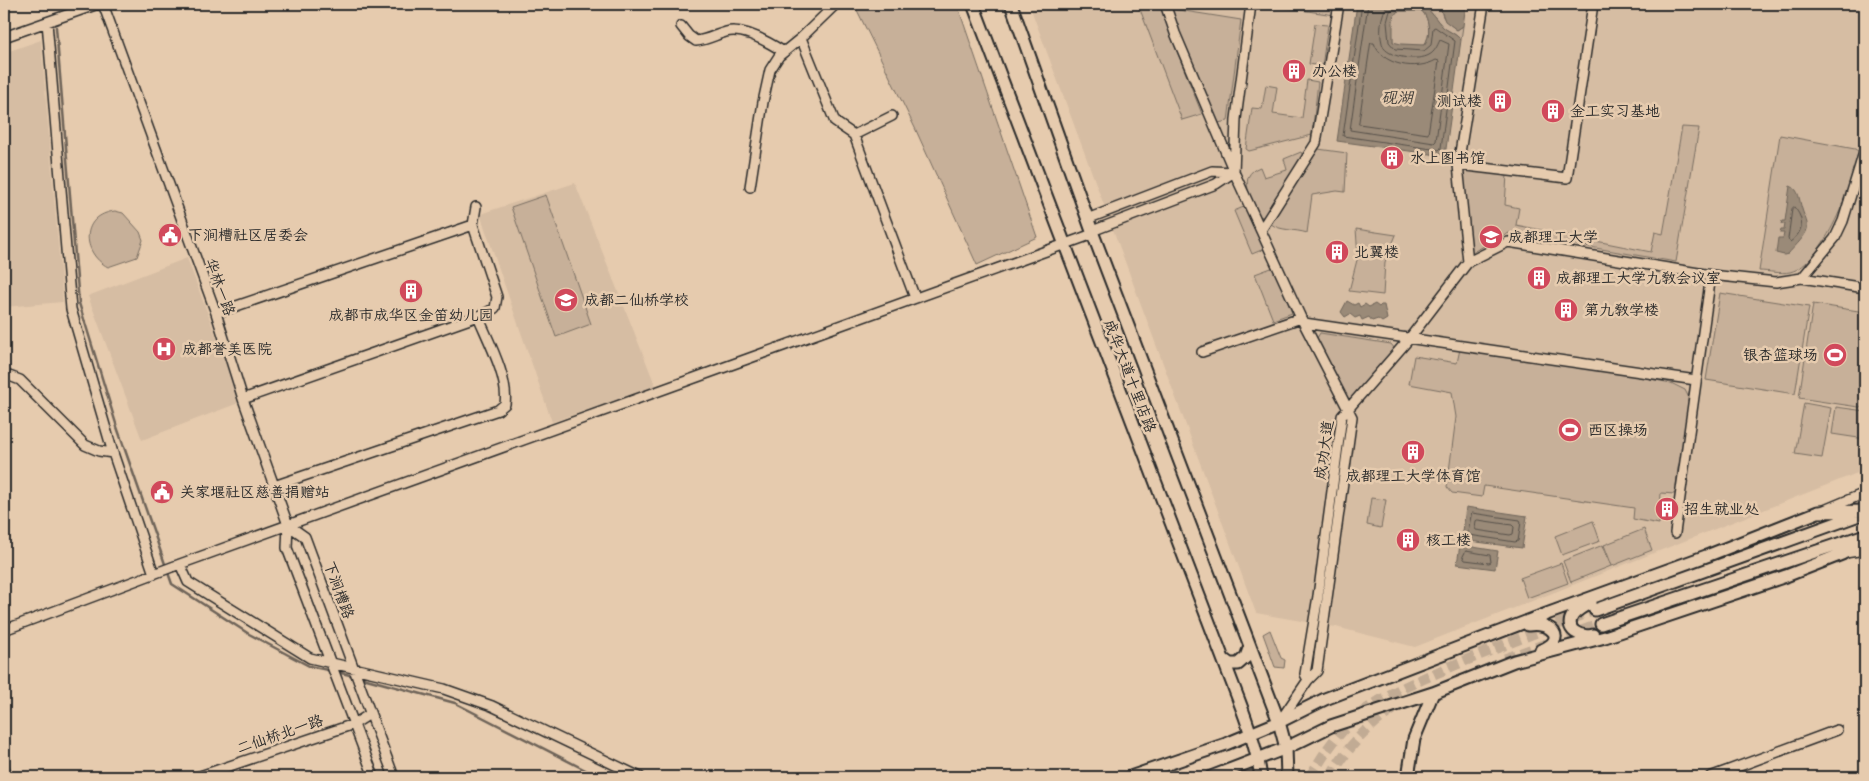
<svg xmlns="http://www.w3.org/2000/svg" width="1869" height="781" viewBox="0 0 1869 781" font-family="Sriracha,'LXGW WenKai TC',sans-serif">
<rect width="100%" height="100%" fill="#e6cbae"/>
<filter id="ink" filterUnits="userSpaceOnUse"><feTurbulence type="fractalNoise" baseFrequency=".02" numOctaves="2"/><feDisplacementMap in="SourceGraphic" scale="10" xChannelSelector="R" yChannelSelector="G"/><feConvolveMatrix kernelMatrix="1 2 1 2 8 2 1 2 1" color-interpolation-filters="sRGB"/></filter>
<g filter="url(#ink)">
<path fill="#d6bda3" d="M1029,4H1865V470L1415,647L1336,627L1256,613Z
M41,40L63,302L4,307V53Z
M575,183L656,387L552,422L480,214Z
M187,258L241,402L142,440L88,296Z"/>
<path fill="#c7b099" stroke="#796e62" d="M854,4H957L1037,237L977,265L915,128Z
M1138,4H1160L1172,39L1202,114L1182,120Z
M1261,4H1336L1334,15Z
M1421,4H1443C1438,17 1447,22 1457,30L1463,26L1461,40C1456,34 1450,32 1444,28C1436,20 1431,10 1421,4Z
M1172,9L1241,20L1228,121L1218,123L1178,33Z
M1398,11H1422C1430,19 1431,37 1424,45L1418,46L1396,44L1393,42C1393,31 1388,18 1398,11Z
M1315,24L1328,25L1322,66L1309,64Z
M1307,80L1318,82L1312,135L1249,151L1246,149L1252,108L1262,109L1266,85L1277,87L1273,114L1302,118Z
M1682,127L1699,128L1676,262L1509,233L1471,253L1462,169L1507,175L1505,205L1519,208L1516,225L1651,252L1655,232L1663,234Z
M1780,135L1855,149L1858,151C1854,183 1824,264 1790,272C1781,274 1768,271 1759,271Z
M1318,149L1347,153L1345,192L1337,191L1312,195L1307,233C1295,229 1280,231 1271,224Z
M1301,152L1303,156L1269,212L1263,217L1259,216C1252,199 1236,176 1260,167L1264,177L1287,170L1284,159Z
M546,195L591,324L556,337L511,207Z
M1246,206L1264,249L1252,254L1234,211Z
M115,211L123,213L140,232L143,240L137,257L108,267C81,253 80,215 115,211Z
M1356,229L1396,235L1385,262L1383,295L1349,291L1358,256Z
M1274,267L1292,313L1273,320L1255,274Z
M1720,293L1809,307L1795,394L1706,380Z
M1813,304L1865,312V408L1799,398Z
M1320,333L1391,344L1395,349L1353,399L1345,398L1317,338Z
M1460,349L1619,373L1671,383L1685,390L1689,398L1685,442L1678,468L1675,494L1661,493L1659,524L1633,519L1634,508L1484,486L1482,497L1452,493L1447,487L1456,417L1452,392L1409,384L1414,356L1457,363Z
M1804,403L1831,408L1822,458L1795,454Z
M1836,407L1865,411V439L1832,434Z
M1371,498L1386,500L1381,528L1367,525Z
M1593,521L1600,541L1562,555L1555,536Z
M1644,529L1652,550L1612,566L1604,545Z
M1603,545L1611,566L1571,582L1563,561Z
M1561,563L1568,583L1527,598L1520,578Z
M1270,630L1281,658L1285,660L1284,668L1275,667L1263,634Z"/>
<path fill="#9a8a78" stroke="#6e6459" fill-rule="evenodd" d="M1357,4H1421C1431,10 1436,20 1444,28C1450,32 1456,34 1461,40L1445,156L1337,141ZM1398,11H1422C1430,19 1431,37 1424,45L1401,44L1393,42V17Z
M1443,4H1466L1463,26L1457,30L1445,21L1441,10Z
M1790,186C1800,189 1799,201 1802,209C1804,217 1810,224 1806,232C1802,240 1794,247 1788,254L1784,255L1776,253L1778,238H1783L1784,233H1780L1781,230H1784L1785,224H1781L1782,221H1785Z
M1347,301L1354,305L1358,303L1360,307L1365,304L1369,307L1375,304L1379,307L1381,305H1384L1387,319L1382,322L1378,319L1372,321L1369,317L1362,320L1360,316L1355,318L1350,314L1345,317L1341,312Z
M1466,507L1527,516L1522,548L1462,540Z
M1460,545L1498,551L1495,569L1457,564Z"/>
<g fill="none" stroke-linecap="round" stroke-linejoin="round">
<path stroke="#57514a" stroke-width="1" d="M1362,4L1343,136L1439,150L1441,148L1455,41L1435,27L1433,28L1431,45L1424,51L1395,49L1389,42L1387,22L1390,11L1397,6H1417L1419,4
M1368,4L1350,130L1434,143L1436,141L1449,44L1440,40C1437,46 1435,52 1429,55C1419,61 1391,58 1384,48C1378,38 1380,11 1389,4
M1371,43H1374C1382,66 1417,71 1436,60L1439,61L1428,134L1359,124Z
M1794,207C1805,219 1804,232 1790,242L1788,239L1792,209Z
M1472,513L1520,520L1521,522L1518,541L1515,542L1469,535L1468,533Z
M1478,520L1512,525L1514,527L1513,534L1510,535L1476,530L1475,528L1476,521Z
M1466,551L1490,555L1491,562L1489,563L1465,560L1463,557Z"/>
<path stroke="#6e6459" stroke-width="2.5" d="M56,27L79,303L117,427L172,584L249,634L309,666L332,671
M337,672L354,676
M359,677L455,703L599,777"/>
<path stroke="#c1ab94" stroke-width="11" stroke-dasharray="11 5.5" stroke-linecap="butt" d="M1505,659L1601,624
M1310,777C1322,758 1334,737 1351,722C1381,695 1420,680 1457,664C1503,645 1549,627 1595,610
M1330,777C1346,749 1370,722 1399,706"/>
<g stroke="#2b2b2b" stroke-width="12">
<path id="minor" d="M103,4L216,313L243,399L288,525L287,548L374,777
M1165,4L1175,33L1232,167
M1251,4L1236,119L1234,172L1301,318L1352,417L1317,671L1308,680L1280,721
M47,22L71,309L113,453L154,574
M681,26L689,36L696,41C707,40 715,35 726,32C743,27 770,43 784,52
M4,37L98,4
M801,38L835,122L854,135L915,298
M854,135L892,116
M1458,165L1567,178L1593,4
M750,187L763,102L770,70L779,56L801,38L836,4
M1087,219L1212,171L1234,172
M1261,230L1316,143L1339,4
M1092,231L1216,184L1234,172
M1468,262L1458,165L1484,4
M1802,278L1865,288
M216,313L473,225L476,207
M1304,323L1696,380
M1202,352L1301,318
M4,374L20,380L85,445L99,451L113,453
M243,399L484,314L495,308L497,297L473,225
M274,486L498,410L505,404C509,379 488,340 478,316
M1822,511L1865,493
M288,525L305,537L394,777
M1675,533L1711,275
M1845,553L1865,550
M180,564L188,582L310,658L444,689L492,706L640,777
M4,630L180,564L1093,234
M1308,680L1305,674L1318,596L1342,416L1409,339L1468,262L1508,242L1711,275L1776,282L1802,278L1835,238L1843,221L1865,149
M4,768L7,777
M197,777L354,724L370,714
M1710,777L1837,730"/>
</g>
<g stroke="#2b2b2b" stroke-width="15">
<path id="major" d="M973,4L1238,698C1248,724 1257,750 1261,777
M1011,4L1093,234L1279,722L1286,748L1287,777
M1590,603C1584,606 1577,610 1573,615C1563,630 1581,638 1593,635
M1595,610L1859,515
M1601,624L1865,535
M1528,625C1552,621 1568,640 1541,650
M1223,659L1230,664H1238L1246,657L1250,646
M1130,777L1226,744L1279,722L1325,699L1541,616L1709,555L1818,512L1865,511
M1211,777L1286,748L1331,726L1433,693L1514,661L1605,637L1786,576L1842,554L1865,539
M1408,777L1414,739L1433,693"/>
</g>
<use href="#minor" stroke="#e6cbae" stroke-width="9"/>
<use href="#major" stroke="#e6cbae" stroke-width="11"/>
</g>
</g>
<defs>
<g id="building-disc" transform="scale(1.25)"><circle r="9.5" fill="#d1495b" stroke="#e6cbae"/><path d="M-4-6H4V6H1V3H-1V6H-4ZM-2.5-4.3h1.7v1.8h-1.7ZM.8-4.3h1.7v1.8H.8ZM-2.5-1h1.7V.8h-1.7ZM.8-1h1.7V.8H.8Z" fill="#fff"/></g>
<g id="civic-disc" transform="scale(1.25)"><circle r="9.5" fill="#d1495b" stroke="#e6cbae"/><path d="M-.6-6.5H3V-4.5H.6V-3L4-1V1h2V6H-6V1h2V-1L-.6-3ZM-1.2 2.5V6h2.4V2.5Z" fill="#fff"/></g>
<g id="university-disc" transform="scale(1.25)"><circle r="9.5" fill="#d1495b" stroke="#e6cbae"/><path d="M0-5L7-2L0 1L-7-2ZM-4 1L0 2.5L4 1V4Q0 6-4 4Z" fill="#fff"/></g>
<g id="school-disc" transform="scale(1.25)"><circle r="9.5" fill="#d1495b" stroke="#e6cbae"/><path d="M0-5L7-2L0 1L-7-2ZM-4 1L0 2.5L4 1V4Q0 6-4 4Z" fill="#fff"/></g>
<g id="hospital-disc" transform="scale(1.25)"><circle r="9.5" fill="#d1495b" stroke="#e6cbae"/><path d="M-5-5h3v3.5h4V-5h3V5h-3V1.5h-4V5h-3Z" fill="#fff"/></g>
<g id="stadium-disc" transform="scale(1.25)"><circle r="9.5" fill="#d1495b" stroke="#e6cbae"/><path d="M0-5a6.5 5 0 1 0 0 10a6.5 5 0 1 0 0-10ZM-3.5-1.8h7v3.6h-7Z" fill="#fff"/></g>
</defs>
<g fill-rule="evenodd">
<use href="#building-disc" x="1294" y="71"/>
<use href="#building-disc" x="1500" y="101"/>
<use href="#building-disc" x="1553" y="111"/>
<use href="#building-disc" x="1392" y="158"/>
<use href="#civic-disc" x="170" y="235"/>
<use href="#university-disc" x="1491" y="237"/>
<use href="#building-disc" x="1337" y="252"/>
<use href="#building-disc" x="1539" y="278"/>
<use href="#building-disc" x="411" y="291"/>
<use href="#school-disc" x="566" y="300"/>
<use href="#building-disc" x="1566" y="310"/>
<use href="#hospital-disc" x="164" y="349"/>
<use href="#stadium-disc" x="1835" y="355"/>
<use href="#stadium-disc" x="1570" y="430"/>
<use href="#building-disc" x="1413" y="452"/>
<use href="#civic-disc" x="162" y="492"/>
<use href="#building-disc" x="1667" y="509"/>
<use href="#building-disc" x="1408" y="540"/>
</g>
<g text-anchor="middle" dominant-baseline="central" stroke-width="5" stroke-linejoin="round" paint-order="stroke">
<g font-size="15" fill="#2b2b2b" stroke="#e6cbae" text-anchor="start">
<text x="1312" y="71">办公楼</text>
<text x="1482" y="101" text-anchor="end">测试楼</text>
<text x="1570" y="111">金工实习基地</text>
<text x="1410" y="158">水上图书馆</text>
<text x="188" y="235">下涧槽社区居委会</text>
<text x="1508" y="237">成都理工大学</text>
<text x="1354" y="252">北翼楼</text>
<text x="1556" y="278">成都理工大学九教会议室</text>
<text x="584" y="300">成都二仙桥学校</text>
<text x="1584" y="310">第九教学楼</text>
<text x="411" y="315" text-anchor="middle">成都市成华区金笛幼儿园</text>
<text x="182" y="349">成都誉美医院</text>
<text x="1818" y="355" text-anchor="end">银杏篮球场</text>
<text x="1588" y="430">西区操场</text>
<text x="1413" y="476" text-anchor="middle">成都理工大学体育馆</text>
<text x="180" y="492">关家堰社区慈善捐赠站</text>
<text x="1684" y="509">招生就业处</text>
<text x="1426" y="540">核工楼</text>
</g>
<g font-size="15" fill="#2b2b2b" stroke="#e6cbae">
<text transform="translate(220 287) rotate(70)">华林一路</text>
<text transform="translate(1130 376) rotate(69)">成华大道十里店路</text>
<text transform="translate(1324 450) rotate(-82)">成功大道</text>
<text transform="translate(339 590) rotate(70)">下涧槽路</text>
<text transform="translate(280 734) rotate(-19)">二仙桥北一路</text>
</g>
<g font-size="16" font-style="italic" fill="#413e3a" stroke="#e6cbae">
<text x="1397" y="97">砚湖</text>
</g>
</g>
<rect width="1869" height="781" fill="none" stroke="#e6cbae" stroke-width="20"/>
<rect x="10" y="10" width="1849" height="761" fill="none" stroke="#2b2b2b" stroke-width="2" filter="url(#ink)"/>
</svg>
